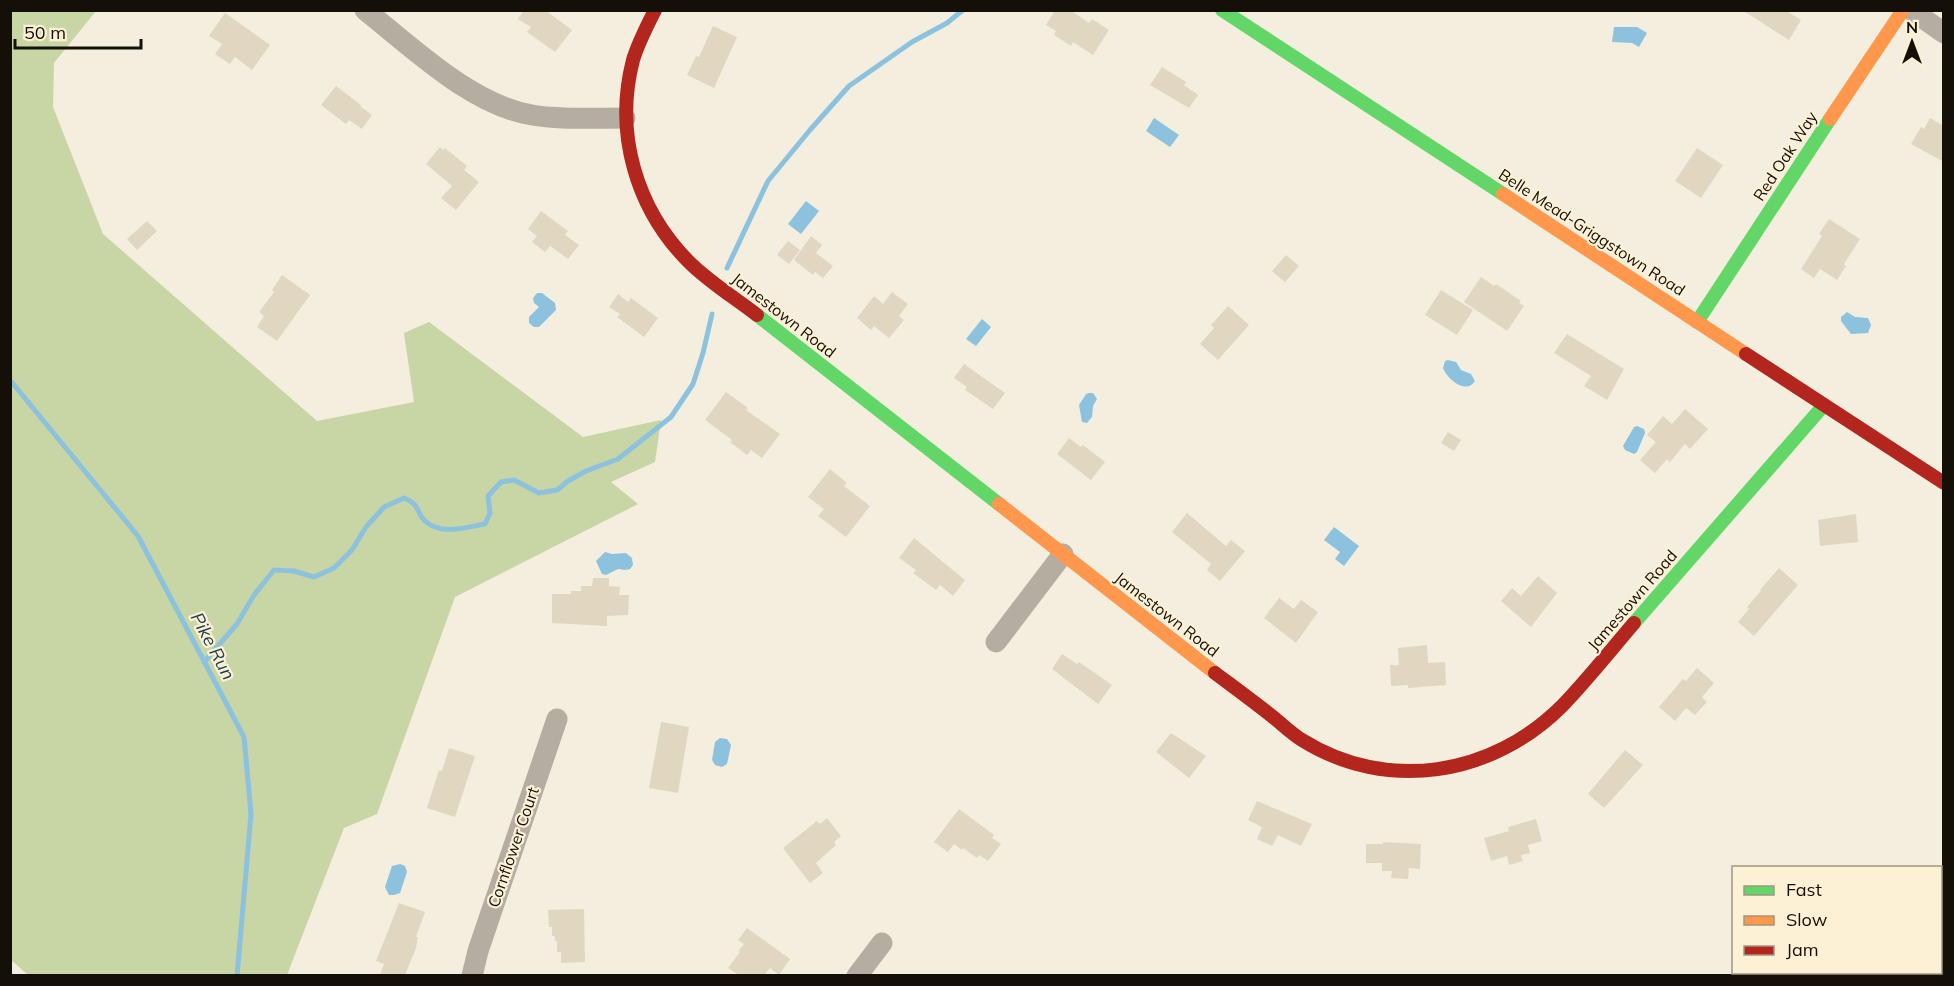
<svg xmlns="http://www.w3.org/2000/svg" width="1954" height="986" viewBox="0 0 1954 986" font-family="Mulish,sans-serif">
<rect width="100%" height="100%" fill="#f4eede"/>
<path fill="#c8d5a5" d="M11,10L96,11L54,63L53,107L103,234L317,421L414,402L404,333L429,322L583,437L661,420L655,462L611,482L638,504L455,597L377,814L344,828L287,975H28L11,960Z"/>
<path fill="#8cc2dd" d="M1614,27H1637L1647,33L1639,47L1632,43L1612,42Z
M1154,118L1179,135L1170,147L1146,131Z
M806,201L819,211L801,234L788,224Z
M537,293H542L555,303L556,310L539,327H534L529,323V317L539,307L534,303L533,298Z
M1847,312L1855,317L1868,318L1871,325L1868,333L1851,334L1841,321V317Z
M982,319L991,327L976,346L966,339Z
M1448,360L1456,362L1461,370L1471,374L1475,381C1466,395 1447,379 1443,368L1445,361Z
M1089,393H1093L1097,399L1093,406L1092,417L1087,423L1082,422L1079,405L1086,394Z
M1637,426L1644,429L1645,433L1637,452L1634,454L1625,450L1623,446L1634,427Z
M1334,527L1359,546L1344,566L1335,559L1340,552L1324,540Z
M605,552L612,554L626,553L632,558L633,565L630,569L625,570L618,569L606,575L602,574L596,561Z
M720,738L727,739L731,745L727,764L722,767L715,765L712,760L715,742Z
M400,864L405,866L407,872L400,893L394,895H389L385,887L392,866Z"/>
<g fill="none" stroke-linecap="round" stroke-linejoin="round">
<path stroke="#8cc2dd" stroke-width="5" d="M727,268L768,181L810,130L849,86L912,42L947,23L963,10
M10,380L138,536L244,737L251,814L237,976
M204,662L237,624L254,595L274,570L294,571L314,577L334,568L352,550L366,527L384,507L404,498C422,506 414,510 425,521C441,536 467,527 485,524L490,513L488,496L501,482L514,480L539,493L557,490L568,481L586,471L618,459L671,417L693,384L703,353L712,314"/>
</g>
<path fill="#e1d7c1" d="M524,10H545L572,30L555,52L527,32L531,27L518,19Z
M1055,10H1070L1089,23L1092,19L1109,30L1093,55L1073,42L1071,46L1054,35L1056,31L1046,25Z
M1742,10H1785L1801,20L1789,40Z
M225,13L270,45L252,70L235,57L230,64L215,54L222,44L209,36Z
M713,26L737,37L714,88L687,75L696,56L699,57Z
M1162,67L1186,82L1184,85L1198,95L1189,108L1150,85Z
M336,86L361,105L360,106L372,115L362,129L349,120L346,124L321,105Z
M1930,118L1944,126V162L1911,144L1921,127L1924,129Z
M440,147L443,150L445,148L467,166L464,170L479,182L456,210L441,198L452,186L426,164Z
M1697,148L1723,165L1701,198L1675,181Z
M541,211L568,231L565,235L579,245L568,259L550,246L545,252L532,242L537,236L528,229Z
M1829,219L1860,239L1844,264L1846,266L1837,280L1820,269L1814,278L1801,269L1822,236L1819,234Z
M147,221L157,231L137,250L127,239Z
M811,236L822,245L816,253L833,266L823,278L815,272L813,275L794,260Z
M788,241L800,250L789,264L777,255Z
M1286,255L1299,266L1285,282L1272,271Z
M282,275L310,295L277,341L257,327L264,316L259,312L274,292L272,290Z
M1481,277L1494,286L1496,284L1521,301L1519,303L1524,306L1507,331L1464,302Z
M1441,290L1473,310L1457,335L1425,315Z
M892,292L908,304L899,316L904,320L889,338L874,326L871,330L857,318L874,296L883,304Z
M618,294L628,302L631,298L658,318L644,337L617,317L620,314L609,307Z
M1228,306L1249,325L1218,360L1200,344L1214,328L1211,325Z
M1567,334L1624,369L1607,400L1584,386L1591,376L1554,353Z
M964,364L1005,393L993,409L965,390L967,387L954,378Z
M726,392L748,408L746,410L780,434L762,458L751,450L747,455L730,442L732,440L705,420Z
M1685,409L1708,429L1690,449L1685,444L1670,462L1667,459L1655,473L1640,460L1656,442L1647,435L1663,416L1672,424Z
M1448,432L1461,440L1454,451L1441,443Z
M1069,438L1081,447L1083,445L1105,462L1091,480L1057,454Z
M830,469L847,483L844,486L870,506L846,537L818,516L824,509L808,497Z
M1187,513L1226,546L1231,540L1245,551L1220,581L1207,570L1211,564L1172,532Z
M1856,514L1858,542L1820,546L1818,520Z
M914,538L965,580L953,596L940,585L936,590L913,573L916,570L899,558Z
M1779,568L1798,585L1754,636L1738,622L1749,609L1747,607L1761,591L1760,590Z
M1538,576L1557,593L1531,627L1501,601L1512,588L1521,596Z
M593,578H609V586L620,587L619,595H629L628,615L607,616V626L552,623V594H571V591H581V586H592Z
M1279,598L1294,609L1301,600L1318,612L1296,643L1264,618Z
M1427,645L1428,663L1445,662L1446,685L1408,688V685L1391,686L1390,665H1399L1398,648Z
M1062,654L1077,664L1079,662L1112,685L1098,704L1052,669Z
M1697,668L1714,683L1702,697L1707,702L1695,715L1686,708L1675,721L1659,707L1683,679L1686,681Z
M661,722L689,727L678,793L649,788Z
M1171,733L1206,756L1189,778L1156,752Z
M449,748L475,756L455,817L427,808L439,770L442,771Z
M1625,750L1643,765L1604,808L1588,794Z
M1257,801L1312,824L1301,846L1278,835L1272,846L1257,839L1262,827L1248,820Z
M959,809L994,835L992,838L1001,844L988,861L979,855L977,858L963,848L962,850L954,844L948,852L934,842Z
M827,818L841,836L834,842L836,845L816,863L823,873L810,883L783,848L817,821L820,824Z
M1536,819L1542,841L1528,845L1530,853L1521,855L1523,861L1509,865L1507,856L1491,861L1484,838L1509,831L1508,827Z
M1383,842L1421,844L1420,869L1409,868L1408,879L1391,878L1392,871H1382V863H1366V844H1383Z
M399,903L425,912L416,937H418L416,948L405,975H380L384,964L376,961Z
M584,909L585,962L561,963V952H557V941H555V936H552V927H549L548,910Z
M747,928L790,959L779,975L770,968L764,975H739L728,968L740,952L738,951L744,944L738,940Z"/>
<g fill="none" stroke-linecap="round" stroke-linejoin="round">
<path stroke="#b5ada2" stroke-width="21" d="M365,10C413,48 471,105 532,115C562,120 594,118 625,118
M1911,10L1944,33
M996,642L1063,554
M472,976L478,951L557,719
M857,976L882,943"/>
<path stroke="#63d668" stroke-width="14" d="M1222,10L1503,194
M757,315L999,504
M1697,322L1830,119
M1634,623L1824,405"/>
<path stroke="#ff974d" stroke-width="14" d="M1830,119L1903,10
M1503,194L1746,354
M999,504L1215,673"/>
<path stroke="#b3261e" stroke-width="14" d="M655,10C647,26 638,43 633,60C614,133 636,209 689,262C709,282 735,298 757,315
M1746,354L1944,483
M1215,673C1235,688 1254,702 1273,717C1283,725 1292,734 1302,740C1387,793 1492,776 1562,706C1587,680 1610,651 1634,623"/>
</g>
<g text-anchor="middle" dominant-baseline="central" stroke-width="4.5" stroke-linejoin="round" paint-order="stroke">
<g font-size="16" fill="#151007" stroke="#fdf1d5">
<text transform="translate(1785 156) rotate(-57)">Red Oak Way</text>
<text transform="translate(1592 232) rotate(33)">Belle Mead-Griggstown Road</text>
<text transform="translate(784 315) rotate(38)">Jamestown Road</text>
<text transform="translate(1632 600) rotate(-49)">Jamestown Road</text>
<text transform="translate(1167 614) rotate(38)">Jamestown Road</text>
<text transform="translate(513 847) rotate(-71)">Cornflower Court</text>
</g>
<g font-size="18" font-style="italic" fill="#1e4155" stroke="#fdf1d5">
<text transform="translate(213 646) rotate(62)">Pike Run</text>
</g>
</g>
<rect width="1954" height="986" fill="none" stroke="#151007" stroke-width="24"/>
<rect x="1732" y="866" width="210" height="108" fill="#fdf1d5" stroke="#a09783" stroke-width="1.5"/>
<rect x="1744" y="886" width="30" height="9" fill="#63d668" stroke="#a09783" stroke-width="1.5"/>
<text x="1786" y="896" font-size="18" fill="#151007">Fast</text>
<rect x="1744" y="916" width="30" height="9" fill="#ff974d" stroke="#a09783" stroke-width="1.5"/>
<text x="1786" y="926" font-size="18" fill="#151007">Slow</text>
<rect x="1744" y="946" width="30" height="9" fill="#b3261e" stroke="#a09783" stroke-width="1.5"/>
<text x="1786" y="956" font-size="18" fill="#151007">Jam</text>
<g transform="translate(1912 42)" stroke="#fdf1d5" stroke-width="4.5" paint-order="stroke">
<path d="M0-4.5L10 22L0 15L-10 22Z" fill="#151007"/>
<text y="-9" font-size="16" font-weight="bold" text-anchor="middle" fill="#151007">N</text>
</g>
<path d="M15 39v9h126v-9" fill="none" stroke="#151007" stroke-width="3"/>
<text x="24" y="39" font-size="18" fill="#151007" stroke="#fdf1d5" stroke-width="4.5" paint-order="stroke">50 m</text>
</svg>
